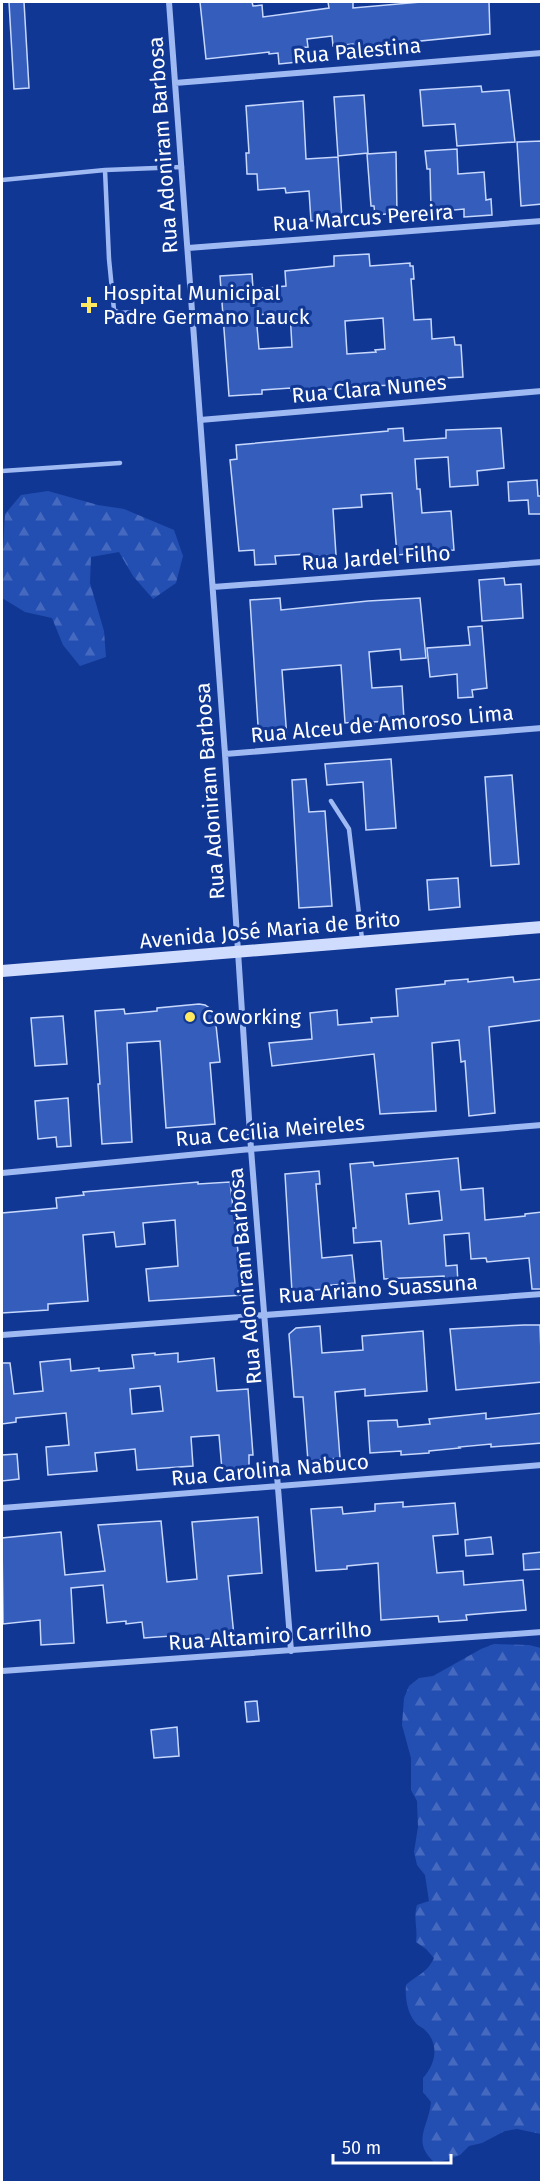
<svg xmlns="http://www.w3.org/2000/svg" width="543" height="2184" viewBox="0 0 543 2184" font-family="'Fira Sans',sans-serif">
<defs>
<pattern id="forest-firs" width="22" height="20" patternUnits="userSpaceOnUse" patternTransform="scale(1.5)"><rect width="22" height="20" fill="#234fb3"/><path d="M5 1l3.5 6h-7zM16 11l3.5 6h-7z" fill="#4469be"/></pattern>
</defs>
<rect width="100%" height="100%" fill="#113794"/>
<path fill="url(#forest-firs)" d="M48,491L98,505L124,509L174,530L183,556L176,583L153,599L133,576L119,552L91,557L90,583L104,631L106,657L80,666L63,645L52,618L25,612L2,598V566L5,514L21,495Z
M494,1644L529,1645L541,1648V2134L517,2129L505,2131L482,2143L469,2146L460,2155L447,2160L434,2162C411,2141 429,2127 431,2102L423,2092V2078C435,2065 440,2046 426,2031C423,2027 417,2026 415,2022C407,2012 405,1997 406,1985C417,1975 427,1973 434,1958L426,1949L416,1942C418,1928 413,1918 417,1905L429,1901L425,1875L417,1865L414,1852L418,1827L417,1801L411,1790V1758L402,1725L404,1698L409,1686L419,1678L433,1676L481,1649Z"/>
<path fill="#355dbb" stroke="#c7d8fd" stroke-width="1.5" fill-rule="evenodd" d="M9,2H24L29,88L14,89Z
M200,2H252L253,6L262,5L263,17L329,8L328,2H353V8L421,2H489L490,34L381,45V48L353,51V44L333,46L332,36L307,39L308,47L296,48L298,62L279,64L278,53L269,54V52L206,59Z
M481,86L482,92L509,90L515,142L457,146L455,124L423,126L420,90Z
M364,95L368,153L338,156L334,97Z
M303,101L306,159L338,157L342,219L311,221L309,191L286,193L285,188L258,190L257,174H247L246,153H249L246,106Z
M542,141V204L521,206L517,142Z
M457,149L458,174L484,172L486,200L491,199L492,215L464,217V209L433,212V208H431L430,169H427L425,151Z
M396,152L397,213L375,215L374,206H371L367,154Z
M369,254L370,266L410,263V266H413L414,279H411L414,320L431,319L432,339L454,337L455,345H461L463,377L426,379L427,384L368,386L369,389L350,390V388L291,391V388L262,390V394L229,396L220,276L252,274L253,289L286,286L285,271L334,266V256ZM290,312L292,347L259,349L256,315ZM383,318L385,349L375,350L376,352L347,354L345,321Z
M403,428L404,441L446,438V430L501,428L504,468L477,471L478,485L450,487L448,457L415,459L417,489H420L422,513L451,511L454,550L397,555L392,493L361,495L362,507L333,509L336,555L308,557V554L275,556L276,564L255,565L254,550L239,551L230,460L237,459L236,445L388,431V429Z
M537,480L538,496H542V514H529L528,500L509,501L508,482Z
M504,578L505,585L521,584L523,618L482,621L479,580Z
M280,598L281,610L368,601L420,598L426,658L401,660L400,649L369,652L372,688L402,686L404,720L373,722L374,725L357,726L356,722L345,723L341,665L282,670L287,739L259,741L250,600Z
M482,626L487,688L472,690L473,697L458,698L457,674L430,677L427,648L470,645L468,627Z
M391,759L396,828L366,830L363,782L327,785L325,764Z
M512,775L519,864L491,866L485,777Z
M306,779L309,812L325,811L332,906L299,908L292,780Z
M458,878L460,907L429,910L427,880Z
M513,977L514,982L542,979V1020L489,1027L495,1113L469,1116L465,1061L461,1062L459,1040L432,1043L436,1111L380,1114L374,1054L272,1066L269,1043L312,1039L310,1013L337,1010L338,1025L372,1022L371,1018L398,1016L396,989L445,984V981L468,979V982Z
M199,1004L205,1005L211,1009L215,1016L220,1062L210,1063L215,1124L166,1128L160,1041L127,1043L132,1142L102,1144L98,1084H100L95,1011L124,1009L125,1014L157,1011V1008Z
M63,1016L67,1064L35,1066L31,1018Z
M68,1098L71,1146L57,1147L56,1137L38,1139L35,1101Z
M458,1158L461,1190L483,1188L485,1220L525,1216V1214L542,1212V1289H532L529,1258L487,1262L486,1258L471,1259L469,1233L444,1235L446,1266L457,1265L458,1284L445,1285L444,1276L384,1279L381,1241L354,1243L353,1228H356L350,1164L373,1162L374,1166ZM439,1191L442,1220L409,1224L406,1194Z
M319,1171L320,1184H316L322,1258L352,1255L355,1283L323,1286L324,1289L292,1292L285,1174Z
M198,1182V1184L230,1182L243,1295L149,1301L146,1269L178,1266L175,1220L143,1223L145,1244L116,1247L114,1232L83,1235L88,1301L48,1304V1310L2,1313V1213L57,1208L56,1198L84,1195L83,1192Z
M524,1325H540L542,1382L456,1390L450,1329Z
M320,1326L322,1353L363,1350L362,1336L423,1331L427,1391L365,1396V1389L335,1392L340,1458L308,1461L303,1397H294L289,1334L296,1328Z
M155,1353V1355L178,1353V1362L214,1358L217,1391L248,1389L253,1455H249V1468L222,1470L219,1435L191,1437L193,1466L137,1470L135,1449L95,1453L97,1471L48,1475L46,1447L69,1445L66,1413L16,1418V1422L2,1424V1363H10L14,1394L43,1391L40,1362L70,1359L71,1371L99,1368V1371L134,1368L132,1355ZM160,1386L163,1411L132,1414L130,1389Z
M486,1413V1419L542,1413V1443L491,1447V1444L459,1447L460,1448L429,1451V1453L401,1455V1451L370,1453L368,1421L397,1420L398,1427L430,1424L429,1419Z
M17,1454L19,1479L2,1481V1455Z
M403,1502V1507L455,1503L458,1534L433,1536L437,1573L463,1571L464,1585L523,1580L526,1610L466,1615L467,1620L439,1622L438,1616L381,1620L378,1563L347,1566V1569L316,1571L311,1509L342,1507L343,1514L375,1511V1504Z
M258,1517L262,1573L228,1576L234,1636L198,1640L199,1644L171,1647V1636L144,1638L142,1622L126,1624V1621L107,1623L103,1585L71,1588L74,1643L41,1645L40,1620L3,1624L2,1538L61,1532L65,1575L105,1571L98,1525L161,1521L167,1582L197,1579L192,1522Z
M491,1537L493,1554L466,1556L465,1540Z
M542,1552V1569L524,1570L523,1554Z
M257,1701L259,1721L247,1722L245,1702Z
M177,1727L179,1756L154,1758L151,1730Z"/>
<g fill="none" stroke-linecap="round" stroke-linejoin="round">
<path stroke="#9fb9f3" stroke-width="4.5" d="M105,170L109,259L114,310L119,313L135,312
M2,180L105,170L182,167
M2,471L120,463
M331,801L349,829L362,939"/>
<path stroke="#9fb9f3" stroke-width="6" d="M169,2L225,754L251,1149L291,1651
M175,83L542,53
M188,248L542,221
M200,420L542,391
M213,587L542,562
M225,754L542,728
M2,1173L251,1149L542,1125
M2,1335L542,1294
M2,1508L542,1465
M2,1671L542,1632"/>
<path stroke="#cfdcfd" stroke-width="12" d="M2,971L542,927"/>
</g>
<g fill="#ffe961" stroke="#113794" stroke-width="2">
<path d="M86 296h6v6h6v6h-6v6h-6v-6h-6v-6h6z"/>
<circle cx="190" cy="1017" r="6"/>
</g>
<g text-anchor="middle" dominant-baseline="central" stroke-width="6" stroke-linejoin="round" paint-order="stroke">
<g font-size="21" fill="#fff" stroke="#113794">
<text transform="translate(357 51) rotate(-5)">Rua Palestina</text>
<text transform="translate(163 145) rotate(-94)">Rua Adoniram Barbosa</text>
<text transform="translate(363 218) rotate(-4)">Rua Marcus Pereira</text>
<text transform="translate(369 389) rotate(-5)">Rua Clara Nunes</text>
<text transform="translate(376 558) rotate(-4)">Rua Jardel Filho</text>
<text transform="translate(382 724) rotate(-5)">Rua Alceu de Amoroso Lima</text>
<text transform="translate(210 791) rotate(-94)">Rua Adoniram Barbosa</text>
<text transform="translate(270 930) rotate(-5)">Avenida José Maria de Brito</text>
<text transform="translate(270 1131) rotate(-5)">Rua Cecília Meireles</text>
<text transform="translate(245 1276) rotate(-95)">Rua Adoniram Barbosa</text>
<text transform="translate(378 1289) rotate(-4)">Rua Ariano Suassuna</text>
<text transform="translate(270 1470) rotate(-5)">Rua Carolina Nabuco</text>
<text transform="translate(270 1636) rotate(-4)">Rua Altamiro Carrilho</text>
</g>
<g font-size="21" fill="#fff" stroke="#113794" text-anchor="start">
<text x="103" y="293">Hospital Municipal<tspan x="103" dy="24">Padre Germano Lauck</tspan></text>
<text x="202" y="1017">Coworking</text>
</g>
</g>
<rect width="543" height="2184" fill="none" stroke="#ffffff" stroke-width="6"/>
<path d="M333 2154v9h118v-9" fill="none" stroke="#ffffff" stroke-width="3"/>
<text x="342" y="2154" font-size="18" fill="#ffffff" stroke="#113794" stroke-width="4.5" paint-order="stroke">50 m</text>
</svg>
